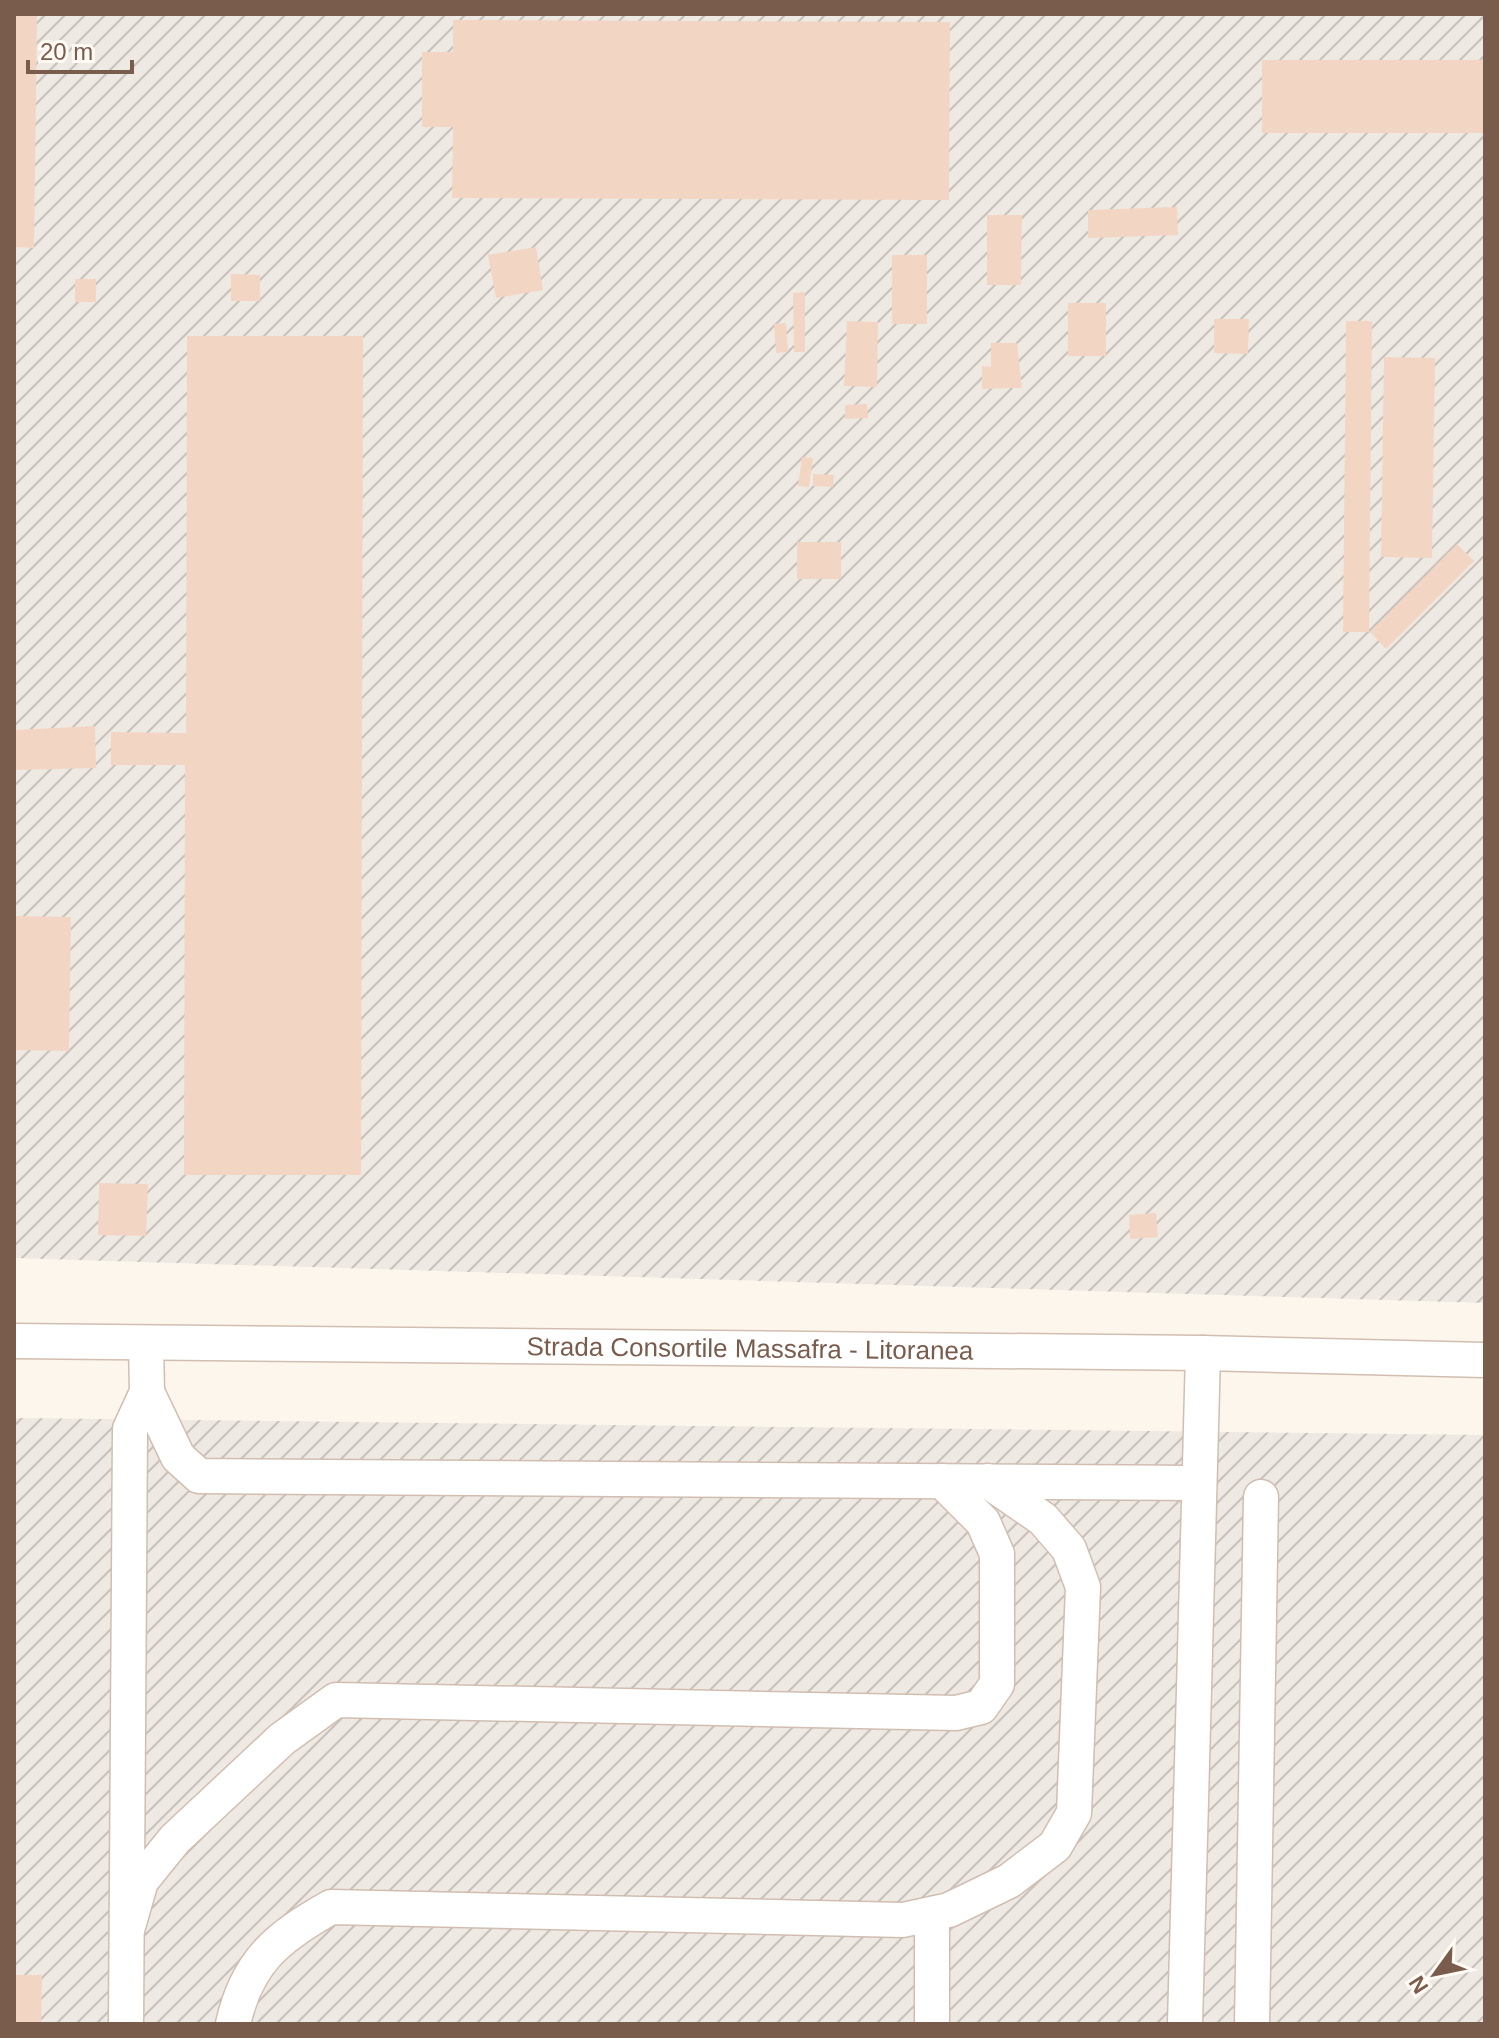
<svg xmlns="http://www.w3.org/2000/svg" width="1499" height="2038" viewBox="0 0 1499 2038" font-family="Arial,sans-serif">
<defs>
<pattern id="industrial-furrows" width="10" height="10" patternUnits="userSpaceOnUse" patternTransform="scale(2)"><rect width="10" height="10" fill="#efe9e4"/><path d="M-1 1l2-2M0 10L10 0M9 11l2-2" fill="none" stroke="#c7c0bb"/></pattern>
</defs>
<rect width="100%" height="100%" fill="#fdf6ec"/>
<path fill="url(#industrial-furrows)" d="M14,14H1485V1303L14,1258Z
M14,1418L1485,1435V2024H14Z"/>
<path fill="#f3d5c3" d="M14,15H37L34,248L14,247Z
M453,20L950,22L949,200L452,198L453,127H422V52H453Z
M1262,60H1485V133H1262Z
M1177,207L1178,235L1088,238V210Z
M987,215H1022L1021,285H987Z
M536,247L543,290L496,298L488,255Z
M892,255H927V324H892Z
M231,274L260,275V301H231Z
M75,279H96V302H75Z
M805,292V352H794L793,293Z
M1068,303H1106V356H1068Z
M1214,319H1249L1248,354L1214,353Z
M847,321L878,322L877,387L844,386Z
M1346,321H1372L1369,632H1343Z
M786,323L788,352L776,353L774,324Z
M187,336H363L361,1175H184L185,765H111V732L186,733Z
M991,343H1017L1022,388L982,389V366L991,367Z
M1384,357L1435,358L1432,558L1381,557Z
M867,404L868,418L845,419V405Z
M802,457L813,458L809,487L798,486Z
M813,474L834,475L833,487L813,486Z
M797,542H841V579H797Z
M1457,544L1474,561L1386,649L1370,632Z
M95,726L96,768L14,770V730Z
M14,916L71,917L69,1051L14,1050Z
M99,1183L148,1184L146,1236L98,1235Z
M1156,1213L1158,1237L1130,1239L1129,1215Z
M14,1975H42L41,2024H14Z"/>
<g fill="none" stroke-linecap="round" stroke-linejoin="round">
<g stroke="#d1beb0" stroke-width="37">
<g id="minor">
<path id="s1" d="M14,1341L1203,1353L1485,1360"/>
<path d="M147,1392L178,1457L199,1476L1199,1483"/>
<path d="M127,1930L141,1881L175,1839L282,1739L336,1700L956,1713L981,1707L997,1684V1554L983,1522L942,1481"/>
<path d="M126,2024L130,1429L147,1392L146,1343"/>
<path d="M233,2024C247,1961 278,1937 331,1907L903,1920L949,1910L1009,1881L1055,1846L1074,1813L1083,1587L1069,1549L1043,1519L988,1481"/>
<path d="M932,2024V1914"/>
<path d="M1185,2024L1203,1353"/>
<path d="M1252,2024L1261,1497"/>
</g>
</g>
<use href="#minor" stroke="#fff" stroke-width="34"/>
</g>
<g text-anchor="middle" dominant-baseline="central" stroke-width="8" stroke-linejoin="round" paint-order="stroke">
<g font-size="26" fill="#7a5c4d" stroke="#fffaf3">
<text stroke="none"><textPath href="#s1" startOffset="736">Strada Consortile Massafra - Litoranea</textPath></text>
</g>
</g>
<rect width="1499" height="2038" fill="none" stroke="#7a5c4d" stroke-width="32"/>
<g transform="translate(1435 1974) rotate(237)" stroke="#fffaf3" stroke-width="6" paint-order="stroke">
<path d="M0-6L14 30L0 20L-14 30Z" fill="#7a5c4d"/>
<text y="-12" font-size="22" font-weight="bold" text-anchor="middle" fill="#7a5c4d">N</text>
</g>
<path d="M28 60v12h104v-12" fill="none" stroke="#7a5c4d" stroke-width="4"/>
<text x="40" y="60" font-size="24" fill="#7a5c4d" stroke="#fffaf3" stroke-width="6" paint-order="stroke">20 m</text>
</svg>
